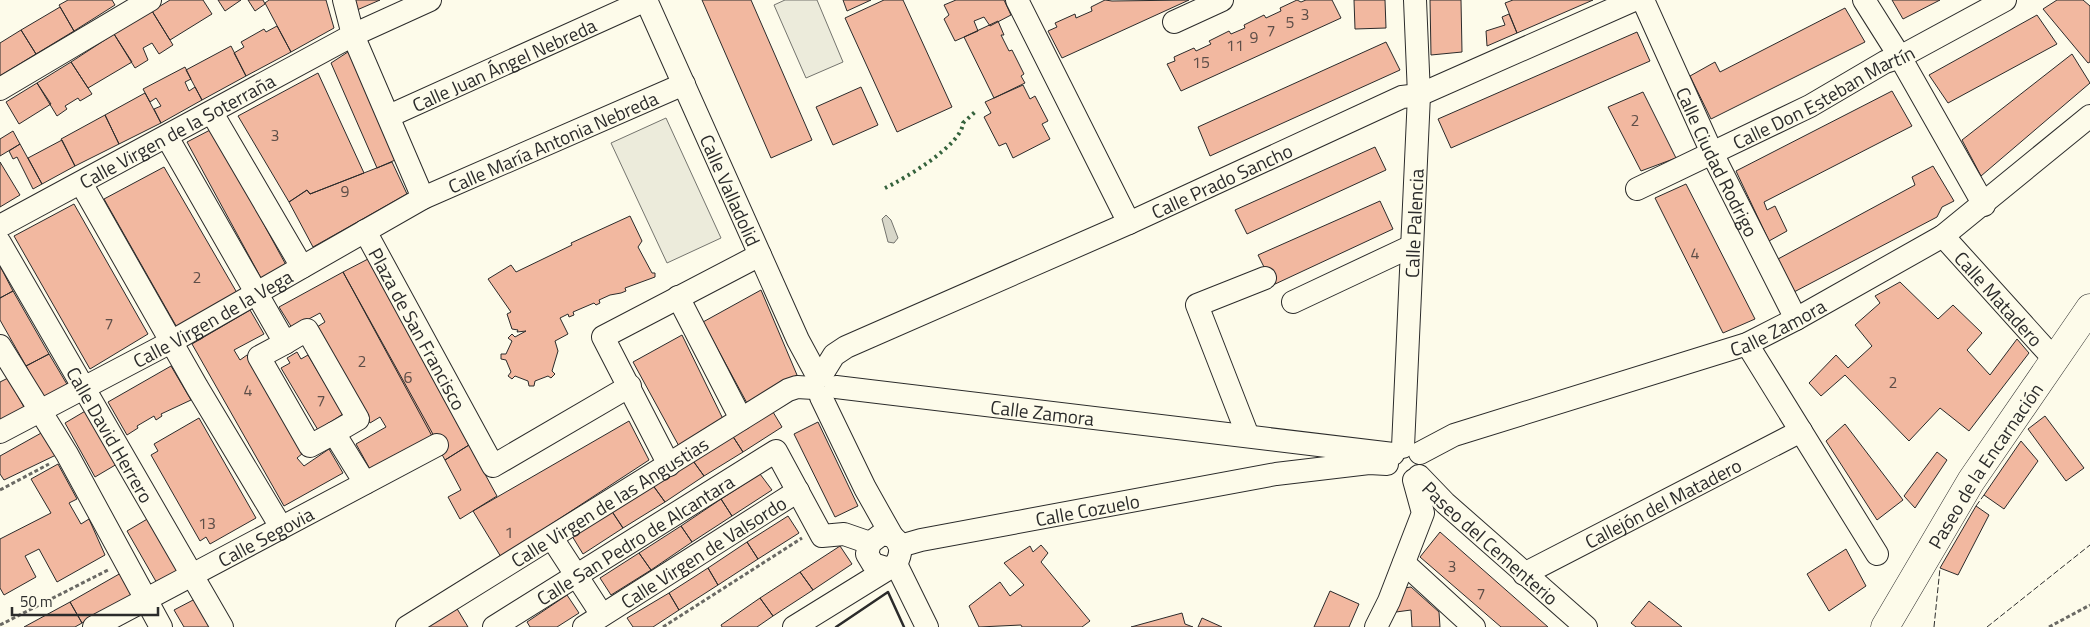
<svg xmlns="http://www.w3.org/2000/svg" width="2090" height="627" viewBox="0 0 2090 627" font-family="'Titillium Web',sans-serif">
<rect width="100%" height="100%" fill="#fdfbea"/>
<path fill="#ecebdb" stroke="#74746e" d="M785,0H817L843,62L806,78L774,5Z
M666,118L721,238L667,263L611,143Z"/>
<path fill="#d8d7c9" stroke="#74746e" d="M886,215L891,220L898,238L894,243L888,242L882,219Z"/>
<path fill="#f2b8a0" stroke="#2b2b2b" d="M68,0H112L115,5L74,31L59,5Z
M170,0H203L212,14L170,40L152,11Z
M218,0H241L225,11Z
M248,0H263L265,4L255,11Z
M269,0H326L334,28L291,52L265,3Z
M354,0H380L357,10Z
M702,0H751L812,140L771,158Z
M843,0H871L847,11Z
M884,0H903L952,107L897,132L845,18Z
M956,0H1004L1011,15L990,26L984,17L974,21L978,31L955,41L944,19L949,15L944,5Z
M1105,0L1112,1L1189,0L1062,58L1048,31L1057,27L1055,23L1075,14L1076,18L1092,11L1091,7Z
M1297,0L1301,2L1306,0H1332L1341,18L1181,91L1167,64L1175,61L1174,57L1194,48L1196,51L1211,44L1209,41L1229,31L1231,34L1245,28L1244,25L1264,15L1266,18L1281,11L1280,8Z
M1354,0H1385L1386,28L1355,29Z
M1430,0H1461L1462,52L1431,55Z
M1513,0H1593L1517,33L1505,3Z
M1892,0H1940L1903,19Z
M2057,0H2083L2090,6V62L2088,63L2043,9Z
M60,7L74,31L36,54L21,30Z
M1845,8L1865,42L1711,119L1690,76L1715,62L1720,72Z
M152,11L173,45L159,54L152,43L143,48L148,60L135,68L114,34Z
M1509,14L1517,33L1487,46L1486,31L1505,25L1502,17Z
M2037,15L2057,44L1948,103L1929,75Z
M998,21L1004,35H1001L1009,51L1012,50L1024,74L1021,76L1025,83L994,98L964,37Z
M277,26L291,52L246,76L234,53L244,47L241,42L264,29L266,32Z
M21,30L36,54L0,76V43Z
M1637,32L1650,61L1451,148L1438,119Z
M114,34L132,62L88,88L71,62Z
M1386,42L1400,70L1210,156L1198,127Z
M231,46L246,76L202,100L186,70Z
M354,48L402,157L377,168L331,63Z
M2072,54L2090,83L1981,176L1962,140Z
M71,62L92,94L80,101L78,98L65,106L67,109L57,116L37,83Z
M185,67L191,79L185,82L189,91L195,87L202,100L161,123L154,109L161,106L156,98L150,102L143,89Z
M318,73L364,173L310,194L307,190L289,202L238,116Z
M37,83L51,104L19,124L6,102Z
M1023,85L1030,99L1035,96L1048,121L1042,124L1050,139L1013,158L1006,143L999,146L984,117L991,113L985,102Z
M861,87L878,125L833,145L816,107Z
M1892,91L1912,126L1764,202L1767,210L1775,206L1787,231L1769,241L1736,171Z
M1643,92L1676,158L1641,171L1608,107Z
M145,93L161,123L119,144L105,115Z
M105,115L119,144L75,166L61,139Z
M212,129L286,265L261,278L187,142Z
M13,131L20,144L0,156V139Z
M62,140L75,166L42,184L28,158Z
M20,144L42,184L33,189L17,157L13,159L9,151Z
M1375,147L1386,170L1247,234L1235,210Z
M0,162L20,195L0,207Z
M392,162L407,194L313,247L289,202L307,190L310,194Z
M1933,166L1954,201L1942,207L1937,217L1794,292L1778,259L1915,185L1912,177Z
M164,167L240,298L179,331L104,199Z
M1686,184L1755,319L1723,333L1655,198Z
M1380,201L1393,229L1273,285L1258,255Z
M74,204L148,334L90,369L14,236Z
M630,216L642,241L638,247L652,273H655V277L625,288L626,291L621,293L610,295L599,300L600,303L596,305L594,303L573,312L574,315L569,317L568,314L560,318L568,334L555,341L558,351L552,371L555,374L551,378L548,376L535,381L534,386H529L528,381L515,376L512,379L508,376L511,372L506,360L501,359V354H506L512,341L508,338L512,334L515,337L526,331L517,332L518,330L512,329L507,314L511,312L488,279L511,265L516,272L572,245L571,243Z
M368,259L469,445L445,460L343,272Z
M0,266L13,291L0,298Z
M343,272L434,436L371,471L356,444L386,427L380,417L370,423L317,327L325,322L320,313L292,328L279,307Z
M1900,282L1938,319L1953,305L1982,333L1967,350L1990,375L2017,339L2029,353L1969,431L1940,408L1909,441L1845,375L1821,396L1809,383L1836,355L1848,368L1872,346L1855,325L1880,303L1875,296Z
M761,290L797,375L748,405L703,322Z
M13,291L49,354L26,366L0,320V298Z
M250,310L264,334L234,350L240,360L247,355L303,453L297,458L304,466L329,449L343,473L284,506L192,344Z
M682,335L723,419L680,448L633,362Z
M297,352L301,359L308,355L343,414L318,430L281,368L290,363L287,358Z
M49,354L68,386L44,399L26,366Z
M171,366L191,400L161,414L162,416L156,420L154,416L137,426L138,428L127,435L108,402Z
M8,378L25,409L0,423V382Z
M770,407L782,427L743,452L730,432Z
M87,410L117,464L95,477L65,423Z
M2045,416L2084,468L2066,481L2028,429Z
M199,418L256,518L210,544L206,537L200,541L151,455L158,451L154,444Z
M629,421L649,460L501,557L473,511Z
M818,422L858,506L835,517L794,434Z
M1845,424L1903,500L1877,520L1826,441Z
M43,432L56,455L4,480L0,474V456Z
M730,432L743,452L704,476L691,458Z
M2021,441L2038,461L2004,509L1984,495Z
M469,445L497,496L460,519L448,497L461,490L445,460Z
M1937,452L1947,460L1915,508L1904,496Z
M691,458L704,476L665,502L652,484Z
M58,464L77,499L69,503L81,524L89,519L105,555L57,582L39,549L25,556L36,577L4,595L0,588V539L51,513L31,479Z
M760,474L772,490L732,516L721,499Z
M652,484L665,502L623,528L611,510Z
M721,499L732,516L692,542L681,526Z
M1976,506L1989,515L1958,575L1940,568Z
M611,510L623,528L583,554L572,536Z
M788,516L799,533L758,559L747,542Z
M149,518L179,572L158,585L127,531Z
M681,526L692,542L651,570L639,553Z
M1440,532L1548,627H1501L1420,557Z
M747,542L758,559L718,585L708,568Z
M1041,545L1048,553L1041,562L1090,621L1082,627H1022L1021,625L979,627L969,606L1000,582L1010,596L1024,585L1004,563L1030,546L1033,552Z
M840,546L852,564L813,590L800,572Z
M1846,549L1866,586L1829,611L1807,574Z
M639,553L651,570L611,595L600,578Z
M708,568L718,585L679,610L669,593Z
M800,572L813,590L773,616L760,598Z
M121,573L134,594L82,623L70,602Z
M1411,587L1439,612L1440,627H1412L1411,610L1396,612L1404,588Z
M1330,591L1359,604L1349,627H1314Z
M669,593L679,610L653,627H633L627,618Z
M567,595L579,613L557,627H530L527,622Z
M760,598L773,616L757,627H722L721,625Z
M195,599L212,627H184L174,610Z
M1649,601L1682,627H1636L1631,623Z
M70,602L82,623L75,627H24Z
M456,607L468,627H426Z
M1182,613L1185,624L1193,627H1131Z
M1202,618L1222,627H1198Z"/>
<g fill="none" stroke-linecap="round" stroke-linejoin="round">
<g stroke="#2b2b2b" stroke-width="24">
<g id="minor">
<path d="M344,0L353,35L423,198"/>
<path id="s1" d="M646,0L798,340L818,377"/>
<path d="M1017,0L1129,223"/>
<path id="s2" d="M1643,0L1712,153L1796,319"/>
<path d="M1864,0L1900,57L1984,205"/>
<path d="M1174,22L1222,0"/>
<path d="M0,89L150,0"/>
<path d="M212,113L302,267"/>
<path id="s3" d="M389,116L646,0"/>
<path d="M167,137L285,343L259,357L310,446L334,433L365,483"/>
<path d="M81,183L197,387L281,527"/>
<path id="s4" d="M1637,189L1810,106L1885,62L1900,57L2005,0"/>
<path id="s5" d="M0,226L353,35L430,0"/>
<path id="s6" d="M365,231L493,466L630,386"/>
<path id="s7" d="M1943,236L2055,360"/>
<path id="s8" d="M0,243L222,627"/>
<path d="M678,297L741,419"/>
<path d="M1293,302L1412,246"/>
<path d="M285,343L307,330L358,419L334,433"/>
<path d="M1747,344L1877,554"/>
<path d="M0,346L67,454L161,627"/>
<path id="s9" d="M821,376L834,355L846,347L1129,223L1402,97L1419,95L1634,0"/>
<path id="s10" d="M836,387L1393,454"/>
<path d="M821,397L865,488L892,536"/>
<path id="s11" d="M0,432L171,342L423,198L684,84"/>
<path d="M1248,436L1197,305L1265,278"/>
<path id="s12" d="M1403,447L1419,95L1415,0"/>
<path id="s13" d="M1420,453L1454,435L1747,344L1796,319L1943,236L2090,116"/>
<path d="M669,465L603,337L760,255"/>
<path id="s14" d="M1419,476L1445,503L1586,627"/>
<path d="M552,538L602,615"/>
<path id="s15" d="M900,546L921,540L1276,474L1369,463L1387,464"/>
<path d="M1404,563L1474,627"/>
<path d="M896,564L927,627"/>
<path id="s16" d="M1524,574L1801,431"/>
<path id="s17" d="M94,627L437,445"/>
<path id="s18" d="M407,627L788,390L797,387L814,388"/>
<path id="s19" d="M494,627L776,451L822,536L844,534L870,543"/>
<path id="s20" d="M584,627L798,491"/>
<path d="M794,627L896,564C902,553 902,544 892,536L882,534L870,543L867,554L873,564L886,568"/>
<path d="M1376,627L1389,601L1423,513L1414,480"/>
</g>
</g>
<g stroke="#2b2b2b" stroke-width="29">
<g id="major">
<path id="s21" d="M1885,627L1971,481L2090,308"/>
</g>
</g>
<path stroke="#6a6964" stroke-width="3" stroke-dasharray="4 2.5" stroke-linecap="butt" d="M0,490L49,464
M0,625L108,570
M663,627L802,538
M2049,627L2090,605"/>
<use href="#minor" stroke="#fdfbea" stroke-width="22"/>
<use href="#major" stroke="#fdfbea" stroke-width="28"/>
<path stroke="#34623c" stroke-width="4" stroke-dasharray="2.5 4" stroke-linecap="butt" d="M885,188C904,179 962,145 963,123L975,112"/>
<path stroke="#2b2b2b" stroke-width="1" stroke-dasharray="6 2.5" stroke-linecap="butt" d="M1976,506L1984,495
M1934,627L1940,568
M1987,627L2090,545"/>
<path stroke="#2b2b2b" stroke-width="2.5" d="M836,627L888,592L904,627"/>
</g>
<g text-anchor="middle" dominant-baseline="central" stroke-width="4" stroke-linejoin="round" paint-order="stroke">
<g font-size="16" fill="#5d4e48">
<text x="1305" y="14">3</text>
<text x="1290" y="22">5</text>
<text x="1271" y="30">7</text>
<text x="1254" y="37">9</text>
<text x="1235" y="45">11</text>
<text x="1201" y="62">15</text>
<text x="1635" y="120">2</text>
<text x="275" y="135">3</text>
<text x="345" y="191">9</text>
<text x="1695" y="253">4</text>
<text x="197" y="277">2</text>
<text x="109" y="323">7</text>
<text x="362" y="361">2</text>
<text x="408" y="377">6</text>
<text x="1893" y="382">2</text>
<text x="248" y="390">4</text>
<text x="321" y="400">7</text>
<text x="207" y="523">13</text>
<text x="509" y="532">1</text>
<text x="1452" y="566">3</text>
<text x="1481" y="593">7</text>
</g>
<g font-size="19" fill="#2b2b2b" stroke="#fdfbea">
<text stroke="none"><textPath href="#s3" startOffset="126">Calle Juan Ángel Nebreda</textPath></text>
<text stroke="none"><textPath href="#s4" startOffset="208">Calle Don Esteban Martín</textPath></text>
<text stroke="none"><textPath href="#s5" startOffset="201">Calle Virgen de la Soterraña</textPath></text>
<text stroke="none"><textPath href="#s11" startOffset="625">Calle María Antonia Nebreda</textPath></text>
<text stroke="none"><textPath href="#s2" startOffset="178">Calle Ciudad Rodrigo</textPath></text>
<text stroke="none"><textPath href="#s9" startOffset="450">Calle Prado Sancho</textPath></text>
<text stroke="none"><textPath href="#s1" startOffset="208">Calle Valladolid</textPath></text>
<text stroke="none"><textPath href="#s12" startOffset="224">Calle Palencia</textPath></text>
<text stroke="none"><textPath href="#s7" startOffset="84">Calle Matadero</textPath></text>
<text stroke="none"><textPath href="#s11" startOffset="241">Calle Virgen de la Vega</textPath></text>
<text stroke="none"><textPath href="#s13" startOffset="380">Calle Zamora</textPath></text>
<text stroke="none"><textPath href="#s6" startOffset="111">Plaza de San Francisco</textPath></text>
<text stroke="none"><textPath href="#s10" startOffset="208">Calle Zamora</textPath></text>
<text stroke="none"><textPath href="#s8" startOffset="221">Calle David Herrero</textPath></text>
<text stroke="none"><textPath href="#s21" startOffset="190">Paseo de la Encarnación</textPath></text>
<text stroke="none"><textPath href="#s18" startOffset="238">Calle Virgen de las Angustias</textPath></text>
<text stroke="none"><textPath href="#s16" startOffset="156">Callejón del Matadero</textPath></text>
<text stroke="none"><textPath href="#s15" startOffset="191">Calle Cozuelo</textPath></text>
<text stroke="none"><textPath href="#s17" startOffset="194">Calle Segovia</textPath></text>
<text stroke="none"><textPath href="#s19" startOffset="166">Calle San Pedro de Alcantara</textPath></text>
<text stroke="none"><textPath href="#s14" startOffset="98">Paseo del Cementerio</textPath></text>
<text stroke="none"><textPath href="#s20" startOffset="141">Calle Virgen de Valsordo</textPath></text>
</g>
</g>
<path d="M12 607v8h146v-8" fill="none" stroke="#2b2b2b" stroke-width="2.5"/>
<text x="20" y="607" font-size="15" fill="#2b2b2b" stroke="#fdfbea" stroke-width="4" paint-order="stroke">50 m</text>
</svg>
